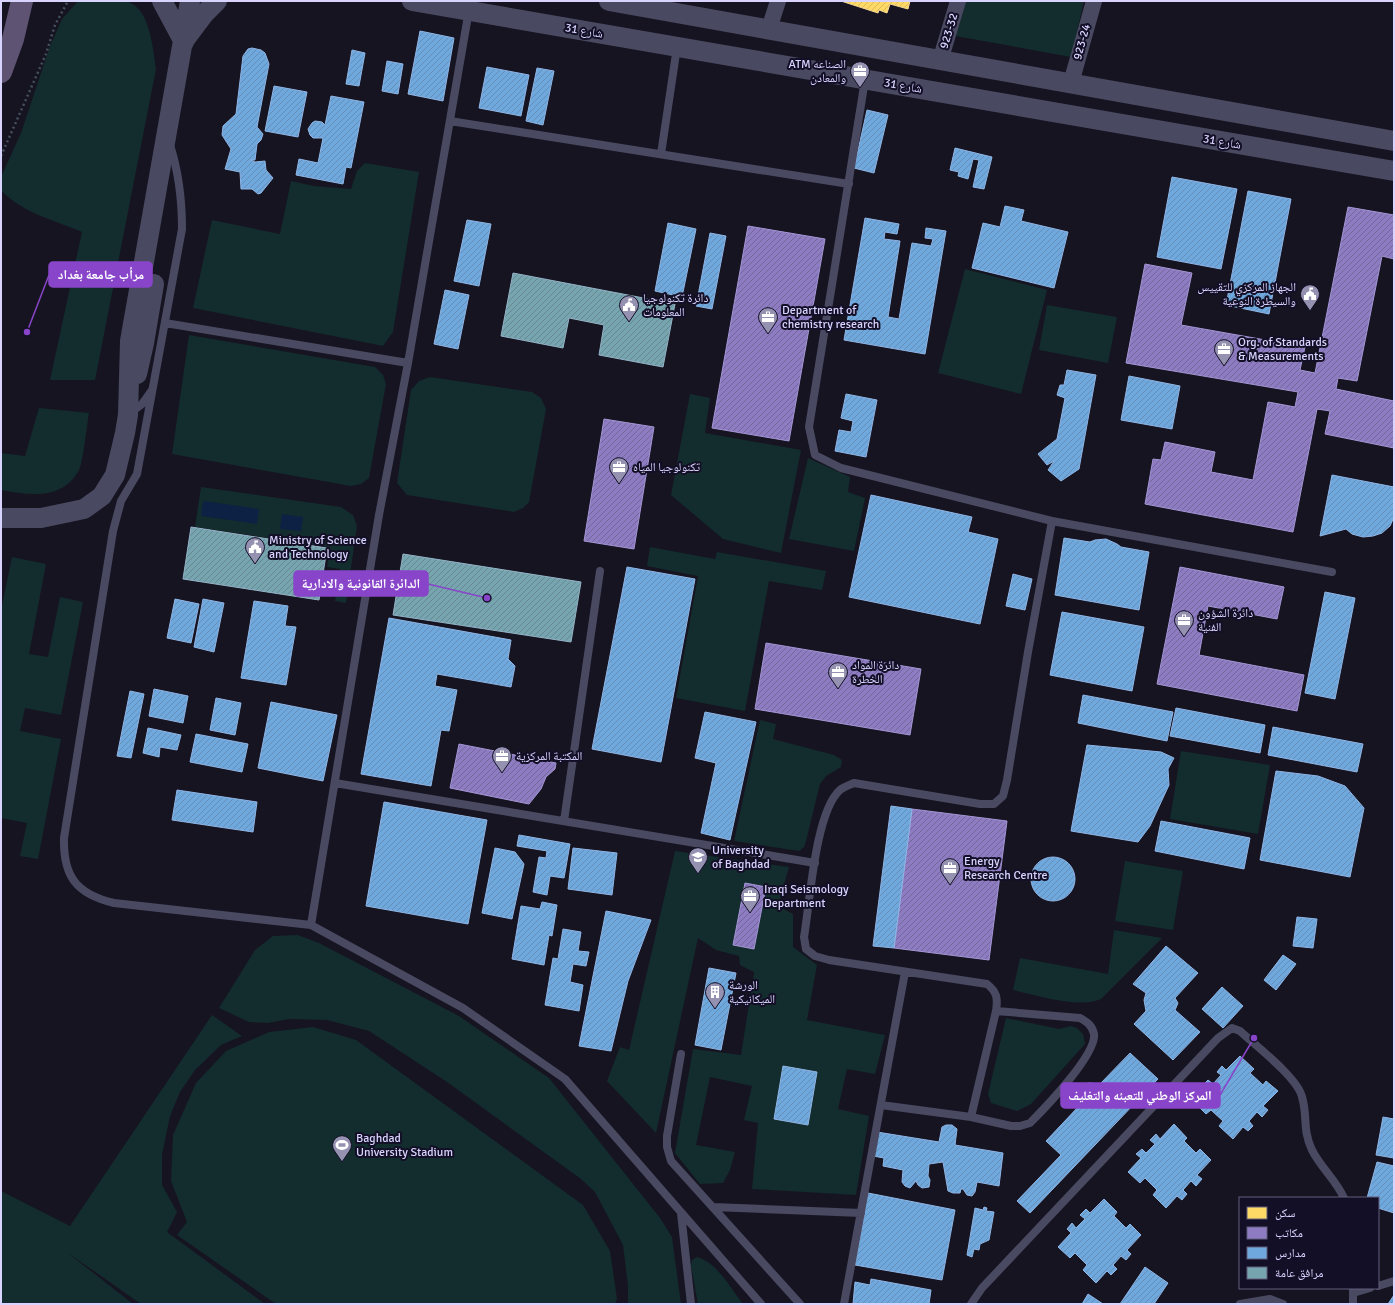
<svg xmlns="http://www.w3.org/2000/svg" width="1395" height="1305" viewBox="0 0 1395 1305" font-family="Signika,'Noto Naskh Arabic',sans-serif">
<defs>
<pattern id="homes-hatch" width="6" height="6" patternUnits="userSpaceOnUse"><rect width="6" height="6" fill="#ffd966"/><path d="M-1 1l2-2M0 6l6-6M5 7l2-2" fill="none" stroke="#d9ba61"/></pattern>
<pattern id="offices-hatch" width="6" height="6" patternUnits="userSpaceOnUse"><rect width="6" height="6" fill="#8e7cc3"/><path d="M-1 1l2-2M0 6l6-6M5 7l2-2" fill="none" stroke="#736799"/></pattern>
<pattern id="schools-hatch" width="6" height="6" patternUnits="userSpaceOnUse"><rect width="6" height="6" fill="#6fa8dc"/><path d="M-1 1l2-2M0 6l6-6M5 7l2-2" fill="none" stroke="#648eb8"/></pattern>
<pattern id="public-hatch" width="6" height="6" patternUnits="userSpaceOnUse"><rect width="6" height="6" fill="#76a5af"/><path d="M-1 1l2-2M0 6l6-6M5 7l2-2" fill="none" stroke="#668791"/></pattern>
</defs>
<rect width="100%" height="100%" fill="#161421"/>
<path fill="#132c2d" d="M78,1C93,1 109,0 124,1C150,4 153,49 156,69L95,380H50L82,232C54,220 22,213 1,190V177L21,133L50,46L62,19Z
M961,1H1084L1071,57L950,35Z
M365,163L419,172L393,332L383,346L193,308L212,220L280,234L291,181L314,186L351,189L357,171Z
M965,269L1047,290L1021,394L938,373Z
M1047,305L1117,317L1108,363L1039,350Z
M189,335L375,367L383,375L386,384L369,478L361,484L351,486L172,454Z
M430,377L532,392L541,398L546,409L529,502L523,508L514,512L407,495L397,483L411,390L419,381Z
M690,394L710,398L705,433L801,450L781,553L723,539L671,495Z
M39,408L89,413C87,424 83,463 79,470C62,501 29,495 1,490V453L25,456Z
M808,458L850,477L848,492L865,498L854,551L789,539Z
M201,487L341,507L353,515L357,526L346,603L335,601L340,569L327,567L330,547L195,527Z
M650,547L715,559L717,552L826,571L822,590L769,581L745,711L676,698L698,576L647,566Z
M12,557L46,564L29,654L48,657L60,597L83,602L61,715L25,708L20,731L61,739L38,859L20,856L27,823L1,818V610Z
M760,720L776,724L773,739L834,755L842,760L841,767L826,776L820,784L806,841L804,847L799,851L734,841Z
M1181,751L1270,765L1258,834L1170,819Z
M675,851L789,867L778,906L793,914V947L817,965L807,1020L885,1035L875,1074L847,1069L838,1109L869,1116L856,1195L752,1189L758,1123L744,1120L752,1086L710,1077L696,1145L735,1152L730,1170L723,1183L700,1184L675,1153L693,1049L741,1055L754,972L740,965L739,956L716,950L698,938L656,1133L607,1081L620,1047L629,1050Z
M1125,861L1183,871L1173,930L1115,921Z
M1114,930L1162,938L1101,999C1080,1009 1036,995 1013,990L1020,958L1108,974Z
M298,935L319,943L459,1016L549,1078L660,1218L672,1237L681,1304H628V1286L623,1245L595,1192L581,1179L447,1082L369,1031L327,1020L289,1019L268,1023L249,1022L219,1008L255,950L273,936Z
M212,1015L242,1036L221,1045L195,1070L180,1092L170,1116L162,1155V1185L177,1212L167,1232L265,1304H141L68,1253L133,1304H1V1191L70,1226Z
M1006,1018L1059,1029L1071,1026L1077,1028L1083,1034L1085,1044L1031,1104L1017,1111L991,1103L988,1094Z
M313,1027L356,1040L583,1205L610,1251L617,1299L615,1304H276L177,1235L187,1222L171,1181L173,1135L196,1083L226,1051L269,1032Z
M697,1257C718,1263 730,1288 743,1304H698L691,1266L692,1260Z"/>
<path fill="#0d2144" d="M203,501L259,509L257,524L201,516Z
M282,514L303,517L301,531L280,529Z"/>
<path fill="url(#homes-hatch)" stroke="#f4d894" d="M841,1H910L908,9L890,4L887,13L879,10L878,13Z"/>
<path fill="url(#offices-hatch)" stroke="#a496d5" d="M1348,207L1394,215V259L1382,256L1357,381L1338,378L1336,389L1394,401V448L1325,434L1330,411L1317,409L1293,532L1145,504L1153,459L1161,460L1165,442L1215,452L1211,472L1253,480L1268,402L1295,407L1298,392L1126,363L1145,264L1192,273L1181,325L1305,347L1300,370L1315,373Z
M748,226L825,239L789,441L712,428Z
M604,419L654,427L634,549L584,541Z
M1180,567L1284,587L1277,619L1208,606L1199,655L1304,675L1297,711L1157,684Z
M766,643L921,669L910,735L755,709Z
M459,744L556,763L555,769L546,777L541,789L529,804L450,788Z
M912,809L1007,821L989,960L894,948Z
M745,883L766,887L754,949L733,945Z"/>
<path fill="url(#schools-hatch)" stroke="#8fb5e6" d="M420,31L454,38L443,101L408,94Z
M252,48L261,50L265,53L269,64L257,127L263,134L261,140L257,144L255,160H251L255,162L265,161L266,170L273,178L261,193L258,194L252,189H241L240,172L225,169L231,149L222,135L223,126L236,114L243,56L248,49Z
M352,50L365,53L359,86L346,84Z
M387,61L403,64L398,94L382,91Z
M487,67L529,75L521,116L479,108Z
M537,68L554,71L543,125L526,121Z
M274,86L307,92L298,137L265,131Z
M331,96L364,102L351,168L346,167L343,184L296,175L299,159L318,163L323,138H313L310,135L308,129L312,123L315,121L322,122L325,125Z
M867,110L888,115L874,173L854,168Z
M955,148L992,157L984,189L973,187L979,160L973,159L968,179L958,176L959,172L950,170Z
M1172,177L1237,189L1221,269L1157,257Z
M1248,191L1291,199L1269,314L1226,305Z
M1005,206L1024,210L1021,221L1068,232L1054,288L972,268L983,223L1000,227Z
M865,218L899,224L897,234L885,232L884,239L900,241L888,317L899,319L912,243L931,246L933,239L925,238L926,228L946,231L925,354L844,340Z
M467,220L491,224L479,286L454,281Z
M668,223L696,229L682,297L655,291Z
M710,233L726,236L712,309L696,306Z
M445,290L469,295L458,349L434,344Z
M1067,370L1096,375L1079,469L1061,481L1048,470L1054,461L1047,465L1038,454L1057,439L1065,398L1057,395L1060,385H1064Z
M1129,376L1180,386L1172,429L1121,420Z
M846,394L877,400L866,457L835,451L839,430L851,432L853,421L841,418Z
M1332,475L1394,487V517L1390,526L1382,533L1373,536L1363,537L1352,534L1346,529L1320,536Z
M871,495L972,517L968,532L998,539L980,624L849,597Z
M1064,538L1090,542L1095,540L1106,539L1117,544L1121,547L1149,552L1139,610L1055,595Z
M627,567L695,579L661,762L592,749Z
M1013,574L1032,579L1025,610L1006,606Z
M1325,592L1355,598L1335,699L1305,693Z
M175,599L199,604L191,643L167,638Z
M203,599L224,603L214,652L194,647Z
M254,601L288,606L285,626L296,627L286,685L241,678Z
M1062,612L1144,627L1132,691L1050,675Z
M389,618L511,640L508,659L515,666L511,687L437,674L435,686L457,690L449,731L441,730L431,786L361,774Z
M154,689L188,696L183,723L149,716Z
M130,691L144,694L131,758L117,756Z
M1083,695L1173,712L1167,741L1078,723Z
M216,698L241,703L235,735L210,730Z
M271,702L337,715L323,781L258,768Z
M1176,708L1265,725L1260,753L1170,736Z
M705,712L756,722L730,840L701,833L716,763L695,758Z
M1273,727L1363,744L1357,772L1268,755Z
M148,728L181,735L177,750L160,747L159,757L143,753Z
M196,734L248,744L242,772L190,762Z
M1087,745L1161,752L1174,758L1168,769L1169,785L1150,826L1138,842L1071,831Z
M1276,771L1318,776L1345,786L1364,808L1350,877L1260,860Z
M177,790L257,802L253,832L172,820Z
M384,802L487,820L468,924L366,906Z
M891,806L912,809L894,948L873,946Z
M1161,821L1250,838L1244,869L1155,851Z
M519,835L570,844L564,878L550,876L547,895L533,892L539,857L546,858L547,851L517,846Z
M495,848L515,852L524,864L512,919L482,913Z
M573,848L617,853L612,895L568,889Z
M1031 879a22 22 0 1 1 44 0a22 22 0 1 1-44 0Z
M542,902L557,905L552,936L549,935L544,965L512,959L521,906L540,909Z
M606,911L651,920L628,981L611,1051L579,1046Z
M1297,917L1317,919L1313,948L1293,946Z
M563,929L581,932L578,951L589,952L586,966L573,964L570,982L583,985L579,1011L545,1005L553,958L558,959Z
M1166,946L1198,973L1175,998L1178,1003L1175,1010L1200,1032L1173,1060L1134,1024L1146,1011L1144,1000L1146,993L1133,984Z
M1283,955L1296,964L1276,990L1264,980Z
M709,968L736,973L721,1050L695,1045Z
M1222,987L1243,1006L1223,1028L1202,1009Z
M1130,1053L1158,1079L1030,1213L1017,1201L1061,1155L1046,1141L1079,1106L1076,1095L1088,1083L1100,1084Z
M1240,1056L1254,1069L1250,1073L1263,1085L1266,1081L1278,1091L1263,1106L1268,1110L1262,1117L1257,1112L1249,1121L1253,1126L1248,1131L1243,1127L1233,1139L1219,1126L1223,1121L1211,1110L1206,1114L1195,1103L1207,1090L1203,1085L1208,1080L1213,1084L1221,1075L1217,1072L1222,1066L1226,1070Z
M783,1066L817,1072L808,1125L774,1119Z
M1383,1117L1394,1119V1158L1376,1155Z
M1174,1124L1187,1138L1184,1141L1196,1153L1200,1149L1211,1160L1197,1175L1202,1179L1196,1186L1191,1181L1183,1190L1187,1194L1182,1200L1177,1196L1166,1208L1153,1195L1157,1190L1145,1178L1140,1183L1128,1172L1141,1158L1136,1154L1142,1149L1146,1153L1155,1144L1150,1140L1156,1134L1160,1139Z
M946,1125H952L957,1129L955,1145L1003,1153L999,1186L977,1182L975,1192L972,1196L967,1195L963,1189H961L960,1193H953L948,1191L943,1162L929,1164L928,1176L930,1180L929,1187L922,1188L918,1185L916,1181L910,1188L905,1186L902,1182L903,1170L883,1166L884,1158L873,1156L877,1132L939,1142L942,1127Z
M1377,1162L1394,1166V1213L1378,1208V1198H1367Z
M868,1193L955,1210L942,1280L855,1265Z
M1104,1199L1117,1212L1114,1216L1126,1228L1130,1224L1141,1235L1127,1250L1131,1254L1126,1260L1121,1256L1113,1265L1117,1269L1111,1275L1107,1271L1096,1283L1083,1270L1087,1265L1075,1253L1070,1258L1058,1247L1071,1233L1067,1229L1072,1223L1076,1228L1085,1219L1080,1215L1086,1209L1090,1213Z
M984,1207L987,1208L986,1211L994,1212L989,1240L980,1244L979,1250L974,1249L972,1257L967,1255L975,1208L983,1210Z
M1145,1267L1168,1283L1154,1304H1120Z
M871,1279L931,1290L929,1304H853L855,1282L870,1285Z
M1088,1294L1103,1304H1082Z
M1394,1295V1304H1388Z"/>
<path fill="url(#public-hatch)" stroke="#94b3c7" d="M513,273L675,304L663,367L599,355L604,325L569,318L563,348L501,336Z
M191,527L327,548L319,600L183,579Z
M403,554L581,582L571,642L393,615Z"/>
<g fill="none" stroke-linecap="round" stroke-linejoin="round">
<path stroke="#44505f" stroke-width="2.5" stroke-dasharray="2 3" stroke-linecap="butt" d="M1,156L46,54L55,25L68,1"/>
<path stroke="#4a4962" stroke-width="8" d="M865,80L809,427L815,455L841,468L1052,521
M450,121L849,184
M170,145C179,173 182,200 182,229L137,474L121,501L113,531L64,838C63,876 76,894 114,903L311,925L463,1008L565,1079L761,1304
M661,154L677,47
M165,323L408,363
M130,413L142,404L152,390
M335,783L815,863
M564,821L600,571
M311,925L379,515L408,363L469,10
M681,1054L667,1136V1147L671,1161L800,1304
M881,1105L971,1117L1011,1126H1020L1030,1123C1045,1108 1097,1054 1094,1034C1092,1025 1087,1022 1080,1018L996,1011
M971,1117L996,1011C998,998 997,992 987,984L829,960L815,956L806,949L804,937C810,903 815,812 840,790C843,787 849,785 854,783L980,804H994L1003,796L1007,780L1028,652L1052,521L1332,572
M713,1207L861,1213
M681,1213L691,1304
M1378,1286L1394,1281
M1353,1293L1370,1288
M844,1304L905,972
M971,1304L982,1288L1218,1038L1232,1028L1240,1031C1256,1046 1298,1078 1302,1097C1308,1117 1302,1129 1312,1150C1321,1168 1336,1180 1344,1198
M1240,1304L1270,1299L1283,1304
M1353,1304V1289"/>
<path stroke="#4a4962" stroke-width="16" d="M769,29L778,1
M940,61L958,1
M1071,83L1094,1"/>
<path stroke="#4a4962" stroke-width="20" d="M162,1L184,42
M412,1L1394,171
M609,1L1394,141
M186,38L204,14L217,1
M137,374L144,343L154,284
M1,518H41L84,509L102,496L115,475L125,433L128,415L130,341L190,1"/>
<path stroke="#5e5373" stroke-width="22" d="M1,72L13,39L22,1"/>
</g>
<defs>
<g id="office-pin" transform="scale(1)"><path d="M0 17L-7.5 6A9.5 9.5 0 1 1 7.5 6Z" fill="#9591b1" stroke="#130f26"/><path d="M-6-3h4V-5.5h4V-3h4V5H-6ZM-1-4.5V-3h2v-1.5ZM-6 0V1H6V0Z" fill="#fff"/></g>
<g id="civic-pin" transform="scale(1)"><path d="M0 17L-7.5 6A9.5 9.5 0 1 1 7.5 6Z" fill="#9591b1" stroke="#130f26"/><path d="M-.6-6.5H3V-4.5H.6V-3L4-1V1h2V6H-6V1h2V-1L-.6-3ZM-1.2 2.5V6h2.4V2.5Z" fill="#fff"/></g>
<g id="university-pin" transform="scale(1)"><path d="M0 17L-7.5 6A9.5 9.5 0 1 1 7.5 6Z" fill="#9591b1" stroke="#130f26"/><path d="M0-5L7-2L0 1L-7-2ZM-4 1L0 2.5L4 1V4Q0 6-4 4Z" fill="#fff"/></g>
<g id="building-pin" transform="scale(1)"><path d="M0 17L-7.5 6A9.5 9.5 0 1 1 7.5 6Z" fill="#9591b1" stroke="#130f26"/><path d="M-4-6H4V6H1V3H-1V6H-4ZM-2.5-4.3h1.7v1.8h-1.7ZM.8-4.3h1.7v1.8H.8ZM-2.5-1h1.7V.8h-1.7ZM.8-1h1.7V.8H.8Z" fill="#fff"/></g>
<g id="stadium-pin" transform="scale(1)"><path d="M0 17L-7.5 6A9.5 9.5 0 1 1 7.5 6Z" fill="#9591b1" stroke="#130f26"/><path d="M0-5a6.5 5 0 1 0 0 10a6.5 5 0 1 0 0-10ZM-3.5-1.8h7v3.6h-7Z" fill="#fff"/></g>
</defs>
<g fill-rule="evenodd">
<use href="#office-pin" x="860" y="71"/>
<use href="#civic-pin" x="1310" y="294"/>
<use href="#civic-pin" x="629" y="305"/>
<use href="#office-pin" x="768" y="317"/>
<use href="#office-pin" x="1224" y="349"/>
<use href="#office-pin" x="619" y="467"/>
<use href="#civic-pin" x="255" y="547"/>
<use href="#office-pin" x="1184" y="620"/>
<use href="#office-pin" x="838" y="672"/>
<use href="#office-pin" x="502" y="756"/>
<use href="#university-pin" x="698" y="857"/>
<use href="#office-pin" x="950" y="868"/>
<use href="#office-pin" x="750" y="896"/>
<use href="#building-pin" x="715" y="992"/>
<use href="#stadium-pin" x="342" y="1145"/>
</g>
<g text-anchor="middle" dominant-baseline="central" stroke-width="4" stroke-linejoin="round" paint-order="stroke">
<g font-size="12" fill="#d9d4ff" stroke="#130f26">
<text transform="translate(584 31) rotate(10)">شارع 31</text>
<text transform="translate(949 31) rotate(-73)">923-32</text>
<text transform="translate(1082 42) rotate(-75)">923-24</text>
<text transform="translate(903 86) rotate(10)">شارع 31</text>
<text transform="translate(1222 142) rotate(10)">شارع 31</text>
</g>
<g font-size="12" fill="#d9d4ff" stroke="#130f26" text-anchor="start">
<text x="846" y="64" text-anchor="end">ATM الصناعه<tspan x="846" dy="14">والمعادن</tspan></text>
<text x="1296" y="287" text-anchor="end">الجهاز المركزي للتقييس<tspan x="1296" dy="14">والسيطرة النوعية</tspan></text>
<text x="643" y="298">دائرة تكنولوجيا<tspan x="643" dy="14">المعلومات</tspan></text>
<text x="782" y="310">Department of<tspan x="782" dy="14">chemistry research</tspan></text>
<text x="1238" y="342">Org. of Standards<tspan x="1238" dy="14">&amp; Measurements</tspan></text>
<text x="633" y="467">تكنولوجيا المياه</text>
<text x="269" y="540">Ministry of Science<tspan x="269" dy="14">and Technology</tspan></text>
<text x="1198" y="613">دائرة الشؤون<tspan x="1198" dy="14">الفنية</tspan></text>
<text x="852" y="665">دائرة المواد<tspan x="852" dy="14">الخطرة</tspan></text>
<text x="516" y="756">المكتبة المركزية</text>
<text x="712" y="850">University<tspan x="712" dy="14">of Baghdad</tspan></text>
<text x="964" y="861">Energy<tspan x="964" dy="14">Research Centre</tspan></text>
<text x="764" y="889">Iraqi Seismology<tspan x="764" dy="14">Department</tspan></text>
<text x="729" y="985">الورشة<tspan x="729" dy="14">الميكانيكية</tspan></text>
<text x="356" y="1138">Baghdad<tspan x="356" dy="14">University Stadium</tspan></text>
</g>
</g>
<path fill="none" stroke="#8945c9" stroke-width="1.5" d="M27 332L49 275M487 598L428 584M1254 1038L1220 1095"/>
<g fill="#8945c9" stroke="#130f26" stroke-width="1.5">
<circle cx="27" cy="332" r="4"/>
<circle cx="487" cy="598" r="4"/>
<circle cx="1254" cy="1038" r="4"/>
</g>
<g fill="#8945c9" stroke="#8945c9" stroke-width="1.5">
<rect x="49" y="262" width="103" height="25" rx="4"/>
<rect x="294" y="571" width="134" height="25" rx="4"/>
<rect x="1061" y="1083" width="159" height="25" rx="4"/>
</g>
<g font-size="13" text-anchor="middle" font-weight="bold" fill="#fff">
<text x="101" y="279">مرأب جامعة بغداد</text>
<text x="361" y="588">الدائرة القانونية والادارية</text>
<text x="1140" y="1100">المركز الوطني للتعبئه والتغليف</text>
</g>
<rect width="1395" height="1305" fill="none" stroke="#d9d4ff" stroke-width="4"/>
<rect x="1239" y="1197" width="140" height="92" fill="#130f26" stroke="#625e7d"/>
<rect x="1247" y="1207" width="20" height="12" fill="#ffd966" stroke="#625e7d"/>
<text x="1275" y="1217" font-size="12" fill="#d9d4ff">سكن</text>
<rect x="1247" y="1227" width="20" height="12" fill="#8e7cc3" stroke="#625e7d"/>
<text x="1275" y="1237" font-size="12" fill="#d9d4ff">مكاتب</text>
<rect x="1247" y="1247" width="20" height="12" fill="#6fa8dc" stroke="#625e7d"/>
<text x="1275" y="1257" font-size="12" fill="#d9d4ff">مدارس</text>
<rect x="1247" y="1267" width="20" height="12" fill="#76a5af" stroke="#625e7d"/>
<text x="1275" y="1277" font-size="12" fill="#d9d4ff">مرافق عامة</text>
</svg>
